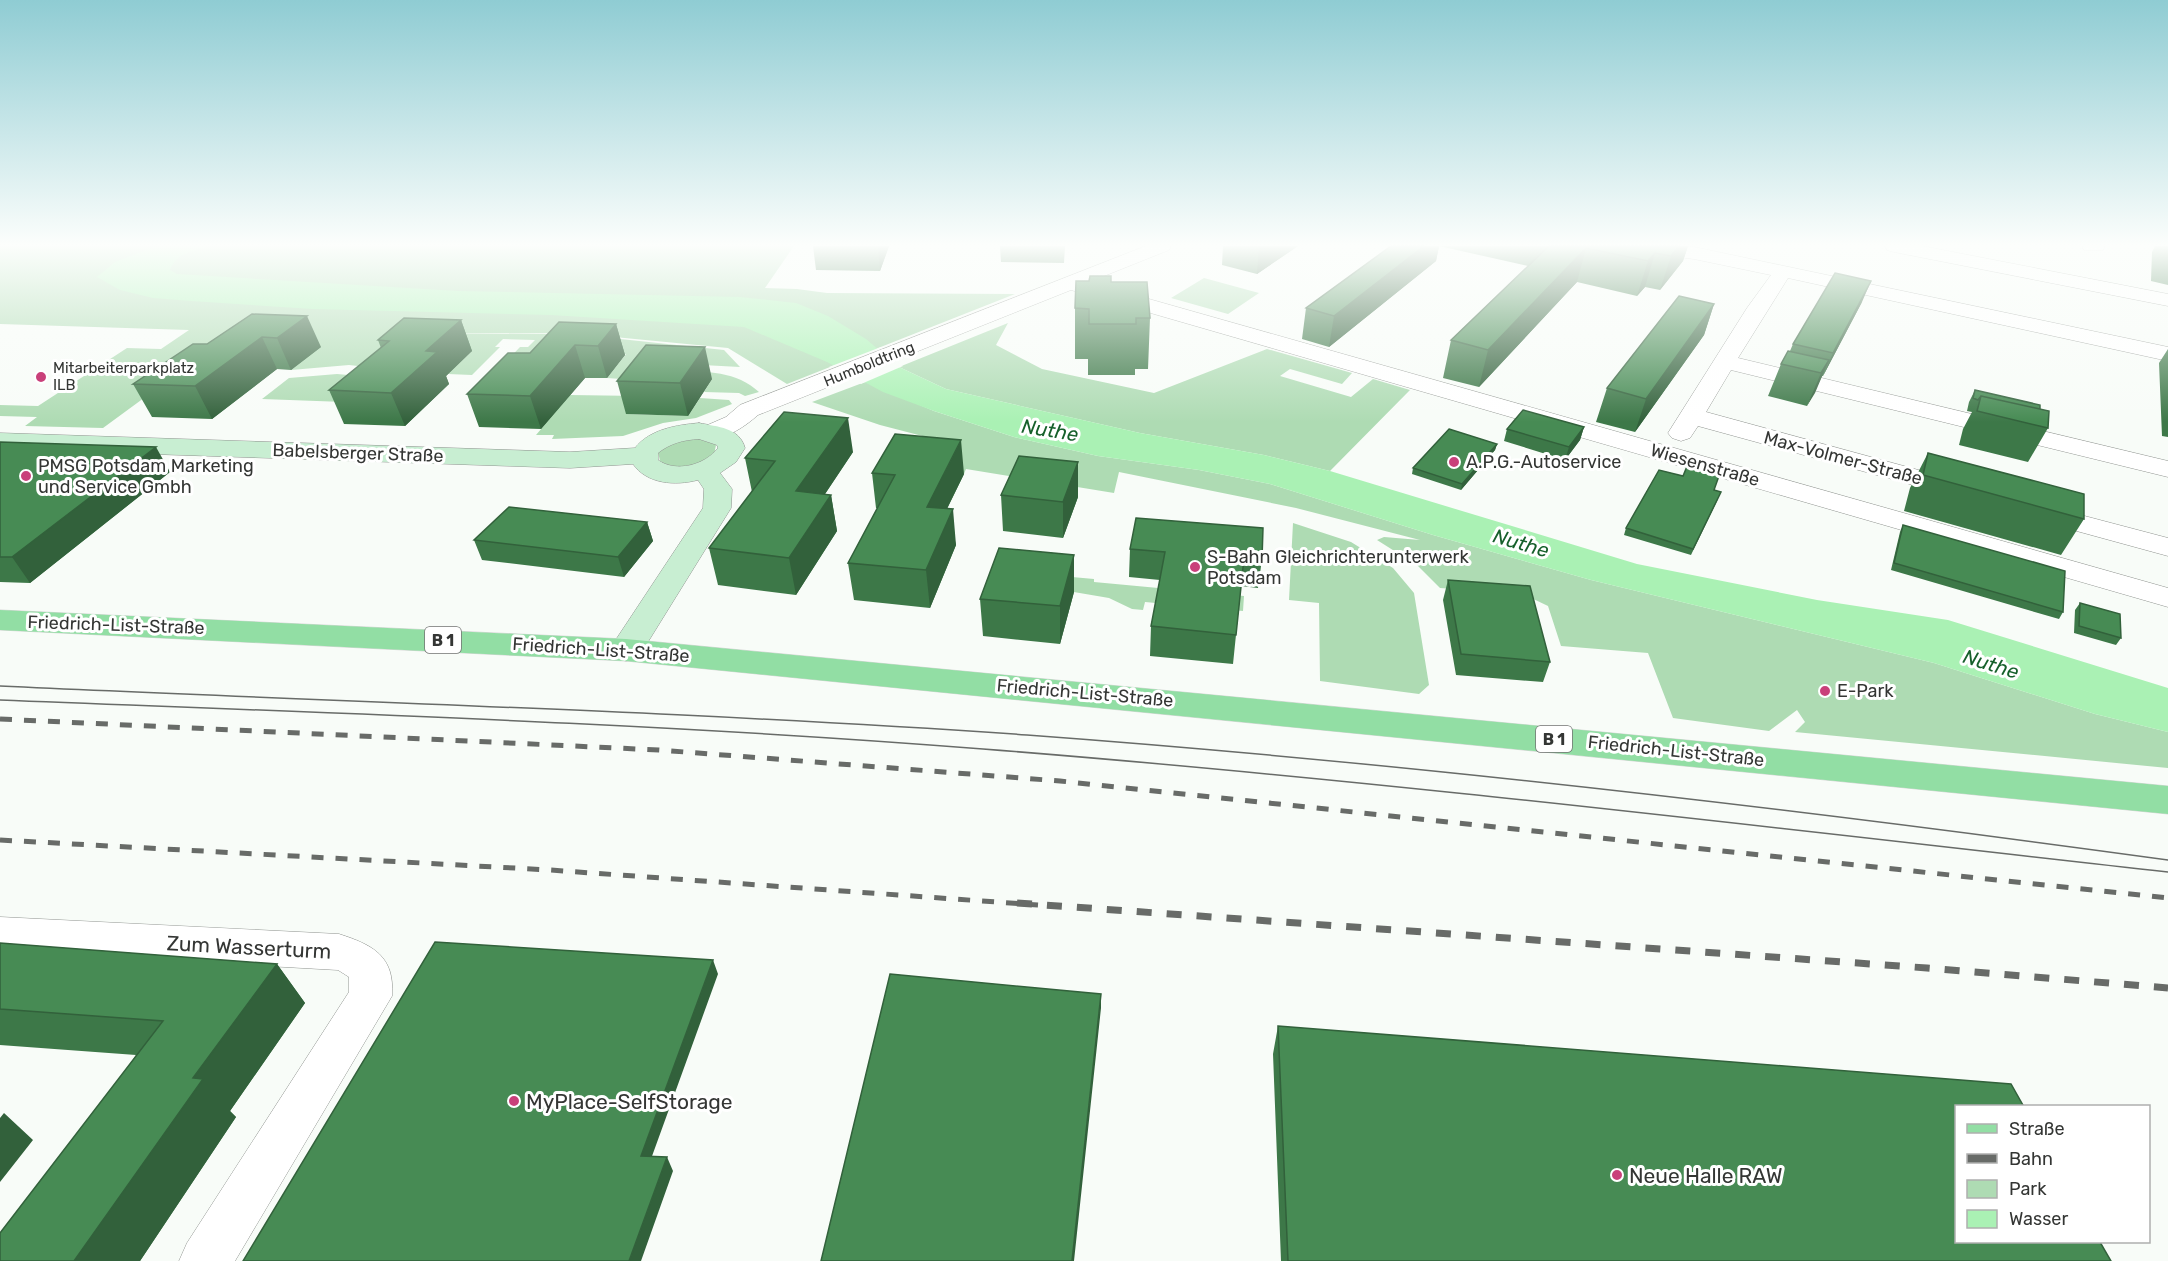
<svg xmlns="http://www.w3.org/2000/svg" width="2168" height="1261" viewBox="0 0 2168 1261" font-family="Rubik,sans-serif">
<rect width="100%" height="100%" fill="#f8fcf8"/>
<path fill="#aedbb3" d="M0,246H794L765,288L797,289L827,293L1015,294L787,384L728,348L573,333H402L573,334L724,350L740,367L646,362L621,379L607,378L626,354L605,353L493,375L520,347H528L535,340L503,339L495,347H500L472,375L448,374L471,352L367,367L349,365L291,370L320,347L234,332L103,428L25,426L37,417L0,416V405L38,406L127,348L161,349L189,330L0,324Z
M1204,278L1259,293L1228,314L1171,298Z
M1008,323L996,345L1042,369L1154,393L1267,349L1352,373L1342,384L1290,369L1280,376L1351,397L1373,379L1410,390L1330,471L1264,455L1140,433L946,389L899,367Z
M659,371C693,372 733,367 759,392L745,396L739,393L704,392L712,379Z
M337,374L360,376L344,402L262,399L289,378Z
M865,382L934,411L1014,437L1098,456L1199,470L1270,484L1433,535L1591,580L1934,663L2095,714L2168,732V768L1795,732L1805,722L1797,710L1769,731L1673,718L1648,653L1561,646L1548,606L1523,594L1440,588L1418,566L1377,540L1384,537L1420,540L1296,508L1119,472L1114,493L966,469L964,474L934,439L880,425L812,402Z
M570,395L640,396L627,414L688,416L700,398L729,400L732,404L696,418L663,423L623,436L552,439L554,435H536Z
M697,438L712,442L716,445L714,455C699,465 677,473 660,461L658,452L669,443Z
M1293,523L1351,542L1393,568L1414,593L1429,685L1419,694L1320,681L1319,603L1289,600Z
M1061,576L1094,579V582L1244,596L1243,611L1145,602L1143,610L1132,609L1109,598L1062,590Z"/>
<path fill="#aaf1b4" d="M157,246H211C195,250 175,253 170,270L177,274L458,291L740,297L796,303L828,316L866,339L899,367L946,389L1140,433L1264,455L1330,471L1637,564L1817,600L1948,620L2168,688V732L2095,714L1934,663L1591,580L1433,535L1270,484L1199,470L1098,456L1014,437L934,411L883,392L827,362L744,327L551,315L313,309L191,301L153,298L120,290L97,277L115,262Z"/>
<path fill="#f8fcf8" d="M881,347L903,366L861,384L829,367Z"/>
<g fill="none" stroke-linecap="round" stroke-linejoin="round">
<g stroke="#919591" stroke-width="1">
<path id="street" d="M1146,246H1171L1169,250L1089,282L2168,588V607L1071,290L758,415C743,428 723,442 703,437L700,432L703,427L726,417L740,405Z
M1629,246L1694,247L2168,347V361L1788,278L1738,358L2168,461V477L1731,370L1706,412L1966,483L1970,489L1966,495L1957,497L1698,426L1690,438L1681,441L1672,438L1668,433L1747,308L1771,275L1694,259L1638,252L1631,250Z
M1885,246H1922L2168,294V306L1894,252L1887,250Z
M2082,246H2105L2103,250H2084Z
M2039,504L2168,538V556L2029,518L2025,512L2029,506Z
M0,917L339,934C373,945 395,956 392,996L235,1261H179L187,1243L349,992V977L338,970L0,951Z"/>
</g>
<g stroke="#919591" stroke-width="1">
<path id="secondary" d="M699,423C718,427 739,427 745,448L736,462L720,473L732,489L731,508L638,658L626,661L614,658L609,650L703,508L704,489L698,480C675,486 647,484 633,464L570,468L0,449V433L570,452L635,448C650,429 677,425 699,423ZM699,439L717,445L718,448C705,465 676,473 658,460V453C671,443 683,440 699,439Z"/>
</g>
<g stroke="#d6d7d6" stroke-width="1">
<path id="primary" d="M0,610L626,639L2168,786V814L626,661L0,630Z"/>
</g>
<use href="#street" fill="#fff" fill-rule="evenodd"/>
<use href="#secondary" fill="#c8eed2" fill-rule="evenodd"/>
<use href="#primary" fill="#92dea4" fill-rule="evenodd"/>
<path stroke="#686b68" stroke-width="1.5" d="M0,686C342,702 685,711 1027,735C1409,763 1789,808 2168,860
M0,700C328,713 656,723 983,749C1379,780 1773,828 2168,872"/>
<path stroke="#686b68" stroke-width="5" stroke-dasharray="12 12" stroke-linecap="butt" d="M0,719L659,750L1060,781L2168,898
M0,840L550,870L1038,905"/>
<path stroke="#686b68" stroke-width="7" stroke-dasharray="15 15" stroke-linecap="butt" d="M1017,903L1927,968L2168,988"/>
</g>
<path fill="#3d7848" d="M813,246H889L880,271L816,270Z
M1000,246H1065L1064,263L1001,262Z
M1223,246H1298L1257,274L1222,265Z
M1391,246H1688L1683,261L1660,290L1645,287L1637,296L1577,282L1479,387L1443,378L1451,340L1528,266L1439,246L1436,261L1329,347L1302,339L1306,308Z
M2155,246H2168V285L2151,281L2152,252Z
M1111,282L1150,318L1148,369H1135V375H1088V359H1075V308Z
M1862,302L1823,376H1822L1807,406L1768,396L1781,364L1790,351L1793,344Z
M1714,304L1704,335L1635,432L1596,422L1607,388Z
M252,314L321,347L291,370L277,369L212,419L152,417L133,384L207,344Z
M461,320L472,351L446,376L449,384L405,426L344,424L329,390L381,348L378,340Z
M616,324L625,355L607,378H585L541,429L479,427L467,394L530,353Z
M2168,349V437L2162,436L2159,363Z
M712,379L688,416L626,414L617,381Z
M1975,390L2040,409L2048,428L2028,462L1959,445L1963,429L1972,412L1967,411L1969,402Z
M1584,427L1580,440L1565,460L1504,441L1507,429Z
M0,442L170,472L30,583L0,582Z
M1497,444L1495,450L1461,490L1412,474L1413,468Z
M853,452L825,494L831,495L837,531L796,595L718,585L709,548L752,492L745,458Z
M1928,453L2084,519L2061,555L1904,511L1910,488Z
M872,473L964,474L947,509L956,545L930,608L854,600L848,563L878,508H876Z
M1714,490L1718,499L1691,555L1624,535L1626,528Z
M1001,495L1078,497L1063,538L1003,531Z
M647,522L653,541L624,577L482,560L474,540Z
M1903,525L2063,612L2059,619L1891,570L1900,532Z
M1130,549L1262,559L1258,588L1241,586L1233,664L1150,656L1151,626L1160,580L1129,577Z
M1074,555V592L1060,644L983,636L980,599Z
M1448,580L1550,662L1543,682L1456,675L1443,600Z
M2080,603L2121,638L2116,645L2074,633L2075,610Z
M0,943L277,964L305,1003L230,1111L236,1117L140,1261H0L136,1055L0,1045Z
M1278,1026L2111,1261H1281L1273,1054Z"/>
<path fill="#32613b" d="M878,246H889L880,271Z
M1259,246H1298L1257,274Z
M1424,246H1439L1436,261L1329,347L1334,316Z
M1679,246H1688L1683,261L1660,290L1671,256Z
M1586,248L1577,282L1479,387L1488,350Z
M1655,253L1645,287L1637,296L1648,261Z
M1871,281L1862,302L1823,376L1833,353Z
M1714,304L1704,335L1635,432L1646,399Z
M307,316L321,347L291,370L277,338Z
M461,320L472,351L446,376L449,384L405,426L391,393L426,351Z
M616,324L625,355L607,378L598,346Z
M262,337L277,369L212,419L195,386Z
M575,345L585,378L541,429L530,396Z
M705,347L712,379L688,416L680,383Z
M1829,360L1815,393L1807,406L1821,373Z
M848,418L853,452L803,527L796,491Z
M1584,427L1580,440L1565,460L1569,447Z
M961,440L964,474L930,543L927,507Z
M1497,444L1495,450L1461,490L1462,484Z
M156,447L170,472L30,583L12,557Z
M1078,462V497L1063,538V502Z
M831,495L837,531L796,595L789,558Z
M953,509L956,545L930,608L926,570Z
M647,522L653,541L624,577L618,557Z
M1074,555V592L1060,644V606Z
M713,960L718,974L647,1170L641,1156Z
M277,964L305,1003L230,1111L236,1117L140,1261H74L193,1078Z
M1101,994V1008L1074,1261H1072Z
M4,1113L33,1140L0,1182V1118Z
M667,1157L673,1171L641,1261H629Z"/>
<path fill="#478b54" stroke="#32613b" stroke-width="1.5" d="M1391,246H1424L1334,316L1306,308Z
M1549,246H1679L1671,256L1655,253L1648,261L1586,248L1488,350L1451,340Z
M1835,273L1871,281L1833,353L1793,344Z
M1090,276H1111V282H1147L1150,318H1136V324H1089V309L1075,308L1076,281H1089Z
M1679,296L1714,304L1646,399L1607,388Z
M252,314L307,316L277,338L262,337L195,386L133,384L193,344H207Z
M404,318L461,320L426,351L437,352L391,393L329,390L389,341L378,340Z
M559,322L616,324L598,346L575,345L530,396L467,394L508,353H530Z
M646,345L705,347L680,383L617,381Z
M1788,351L1829,360L1821,373L1781,364Z
M1975,390L2040,405V409L1981,396L1978,400L1973,398Z
M1981,396L2049,411L2048,428L1977,411Z
M1523,410L1584,427L1569,447L1507,429Z
M784,412L848,418L796,491L831,495L789,558L709,548L775,461L745,458Z
M1449,429L1497,444L1462,484L1413,468Z
M895,434L961,440L927,507L953,509L926,570L848,563L895,475L872,473Z
M0,442L156,447L12,557H0Z
M1928,453L2084,494V519L1923,475Z
M1019,456L1078,462L1063,502L1001,495Z
M1688,464L1720,473L1714,490L1721,492L1693,549L1626,528L1659,470L1683,476Z
M509,507L647,522L618,557L474,540Z
M1136,518L1263,528L1262,559L1244,558L1236,635L1151,626L1165,552L1130,549Z
M1903,525L2065,571L2063,612L1894,563Z
M999,548L1074,555L1060,606L980,599Z
M1448,580L1530,586L1550,662L1461,654Z
M2080,603L2120,614L2121,638L2079,626Z
M435,942L713,960L641,1156L667,1157L629,1261H243Z
M0,943L277,964L193,1078L203,1079L74,1261H0V1233L163,1021L0,1009Z
M890,974L1101,994L1072,1261H821Z
M1278,1026L2011,1084L2024,1107H1956V1242H2100L2111,1261H1288Z"/>
<linearGradient id="sky" x2="0" y2="1"><stop stop-color="#8fccd3"/><stop offset="0.58" stop-color="#fcfefc"/><stop offset="1" stop-color="#fcfefc" stop-opacity="0"/></linearGradient>
<rect width="2168" height="422" fill="url(#sky)"/>
<g fill="#c9407a" stroke="#fff" stroke-width="2">
<circle cx="41" cy="377" r="6"/>
<circle cx="1454" cy="462" r="6"/>
<circle cx="26" cy="476" r="6"/>
<circle cx="1195" cy="567" r="6"/>
<circle cx="1825" cy="691" r="6"/>
<circle cx="514" cy="1101" r="6"/>
<circle cx="1617" cy="1175" r="6"/>
</g>
<g text-anchor="middle" dominant-baseline="central" stroke-width="6" stroke-linejoin="round" paint-order="stroke">
<g font-size="15" fill="#343634" stroke="#fff">
<text transform="translate(869 364) rotate(-22)">Humboldtring</text>
</g>
<g font-size="15" fill="#343634" stroke="#fff" text-anchor="start">
<text x="53" y="368">Mitarbeiterparkplatz<tspan x="53" dy="17">ILB</tspan></text>
</g>
<g fill="#fff" stroke="#717271" stroke-width="1.5">
<rect x="425" y="627" width="36" height="26" rx="4.5"/>
<rect x="1536" y="726" width="36" height="26" rx="4.5"/>
</g>
<g font-size="16" font-weight="bold" fill="#343634">
<text x="443" y="640">B 1</text>
<text x="1554" y="739">B 1</text>
</g>
<g font-size="18" fill="#343634" stroke="#fff">
<text transform="translate(358 453) rotate(2)">Babelsberger Straße</text>
<text transform="translate(1843 458) rotate(15)">Max-Volmer-Straße</text>
<text transform="translate(1705 465) rotate(16)">Wiesenstraße</text>
<text transform="translate(116 625) rotate(2)">Friedrich-List-Straße</text>
<text transform="translate(601 650) rotate(4)">Friedrich-List-Straße</text>
<text transform="translate(1085 693) rotate(5)">Friedrich-List-Straße</text>
<text transform="translate(1676 751) rotate(6)">Friedrich-List-Straße</text>
</g>
<g font-size="18" fill="#343634" stroke="#fff" text-anchor="start">
<text x="1466" y="462">A.P.G.-Autoservice</text>
<text x="38" y="466">PMSG Potsdam Marketing<tspan x="38" dy="21">und Service Gmbh</tspan></text>
<text x="1207" y="557">S-Bahn Gleichrichterunterwerk<tspan x="1207" dy="21">Potsdam</tspan></text>
<text x="1837" y="691">E-Park</text>
</g>
<g font-size="20" font-style="italic" fill="#16602b" stroke="#fff">
<text transform="translate(1050 430) rotate(9)">Nuthe</text>
<text transform="translate(1521 543) rotate(16)">Nuthe</text>
<text transform="translate(1991 664) rotate(17)">Nuthe</text>
</g>
<g font-size="21" fill="#343634" stroke="#fff">
<text transform="translate(249 947) rotate(3)">Zum Wasserturm</text>
</g>
<g font-size="21" fill="#343634" stroke="#fff" text-anchor="start">
<text x="526" y="1101">MyPlace-SelfStorage</text>
<text x="1629" y="1175">Neue Halle RAW</text>
</g>
</g>
<rect x="1955" y="1105" width="195" height="138" fill="#ffffff" stroke="#aeafae" stroke-width="1.5"/>
<rect x="1967" y="1124" width="30" height="9" fill="#92dea4" stroke="#aeafae" stroke-width="1.5"/>
<text x="2009" y="1135" font-size="18" fill="#343634">Straße</text>
<rect x="1967" y="1154" width="30" height="9" fill="#686b68" stroke="#aeafae" stroke-width="1.5"/>
<text x="2009" y="1165" font-size="18" fill="#343634">Bahn</text>
<rect x="1967" y="1180" width="30" height="18" fill="#aedbb3" stroke="#aeafae" stroke-width="1.5"/>
<text x="2009" y="1195" font-size="18" fill="#343634">Park</text>
<rect x="1967" y="1210" width="30" height="18" fill="#aaf1b4" stroke="#aeafae" stroke-width="1.5"/>
<text x="2009" y="1225" font-size="18" fill="#343634">Wasser</text>
</svg>
